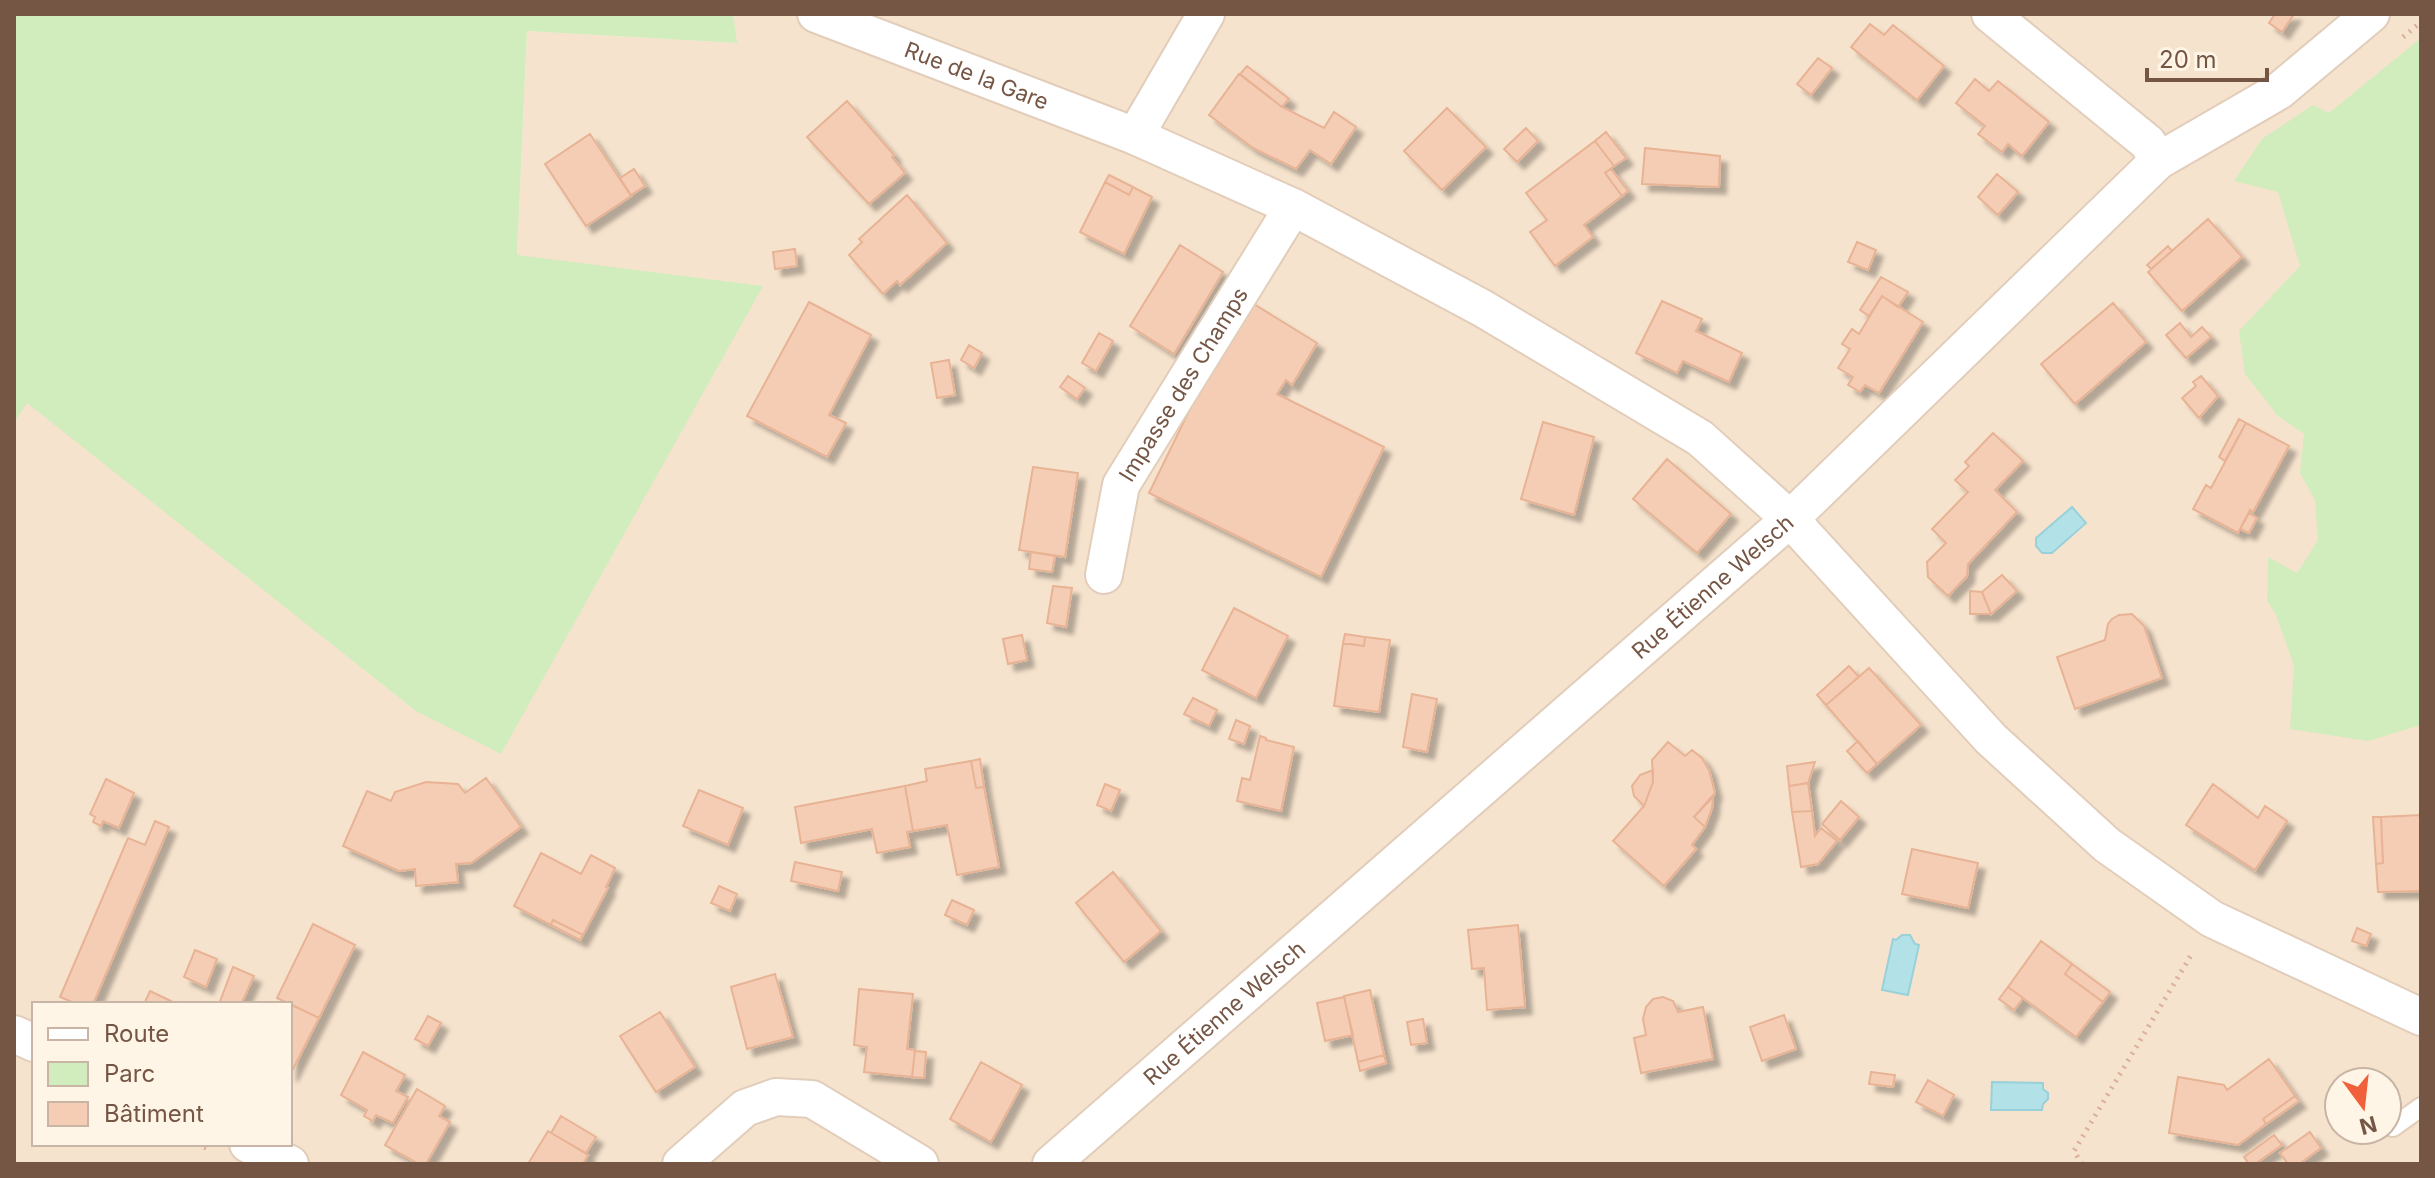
<svg xmlns="http://www.w3.org/2000/svg" width="2435" height="1178" viewBox="0 0 2435 1178" font-family="Inter,sans-serif">
<defs>
<filter id="shadow"><feDropShadow dx="7" dy="7" stdDeviation="2" flood-color="#0004"/></filter>
</defs>
<rect width="100%" height="100%" fill="#fef1df"/>
<path fill="#f6e3cd" fill-rule="evenodd" d="M733,14H2421V1164H14V423L27,402L416,711L762,286L517,256L527,31L736,43ZM34,1004H290V1144H34ZM2339,1082H2387V1130H2339Z"/>
<path fill="#d1ecbd" d="M14,14H733L737,43L527,31L517,255L763,286L501,754L416,711L27,403L14,423Z
M2421,38V725L2368,741L2290,729L2294,666L2276,615L2267,600L2268,557L2297,573L2318,540L2315,500L2300,473L2304,434L2278,416L2245,374L2239,331L2300,266L2278,192L2234,181L2262,139L2313,105L2329,113Z"/>
<path fill="#b3e1e8" stroke="#98d1da" stroke-width="2" d="M2072,507L2086,523L2052,553H2042L2036,546V538Z
M1902,935H1910L1915,944L1919,945L1908,995L1882,990L1893,939L1896,940Z
M1992,1082L2043,1083V1089L2048,1093V1099L2043,1104L2042,1110H1991Z"/>
<path fill="#f5cdb5" stroke="#e8b394" stroke-width="2" filter="url(#shadow)" d="M2275,14H2294L2282,32L2269,23Z
M1870,24L1884,35L1893,25L1944,66L1917,100L1851,47Z
M1818,58L1832,68L1811,95L1797,84Z
M1247,66L1289,99L1282,107L1240,74Z
M1239,74L1282,107L1324,128L1334,112L1356,127L1331,164L1310,150L1296,169L1253,148L1209,115Z
M1975,79L1989,91L1998,81L2049,122L2022,156L2008,144L2002,152L1978,134L1985,126L1956,103Z
M847,101L894,155L892,157L905,173L869,204L807,137Z
M1447,108L1486,147L1442,190L1404,151Z
M1526,128L1538,141L1517,162L1504,149Z
M1606,132L1626,158L1614,166L1595,141Z
M590,134L631,196L586,226L545,164Z
M1595,141L1614,166L1605,173L1622,196L1584,225L1593,237L1555,266L1530,232L1547,220L1526,193Z
M1645,148L1720,156L1719,187L1642,184Z
M634,169L645,186L631,195L620,178Z
M1611,169L1628,191L1622,196L1605,173Z
M1997,174L2018,192L1998,215L1978,197Z
M1109,175L1133,187L1129,195L1105,182Z
M1105,182L1129,195L1133,187L1152,197L1124,254L1080,232Z
M907,195L947,243L900,285L897,281L883,294L849,255L862,242L859,239Z
M2208,219L2242,257L2182,311L2148,272Z
M1857,242L1876,250L1868,270L1848,262Z
M1180,245L1223,272L1174,354L1130,326Z
M2168,246L2172,251L2151,269L2147,265Z
M795,249L797,266L775,269L773,252Z
M1881,277L1908,292L1898,307L1882,296L1869,316L1860,310Z
M1882,296L1923,322L1879,393L1865,385L1860,392L1848,385L1853,377L1838,368L1850,349L1842,344L1852,329L1859,334Z
M1249,301L1317,343L1292,385L1286,380L1277,394L1384,447L1321,577L1149,493L1212,364Z
M1662,301L1702,319L1696,331L1742,353L1729,382L1683,361L1677,373L1636,353Z
M809,302L871,335L829,415L846,423L827,457L747,416Z
M2113,303L2146,342L2075,404L2041,364Z
M2180,323L2191,337L2202,327L2211,337L2186,358L2166,335Z
M1099,333L1113,341L1096,371L1082,363Z
M969,345L982,353L974,368L961,360Z
M949,360L955,395L937,398L931,363Z
M1068,376L1085,388L1077,399L1060,387Z
M2201,376L2218,396L2199,418L2182,398L2196,386L2193,382Z
M2239,419L2246,423L2225,461L2219,457Z
M1543,422L1594,437L1574,515L1521,499Z
M2246,423L2289,446L2253,512L2250,510L2238,533L2193,509L2206,485L2211,488Z
M1993,433L2023,461L1995,490L2017,512L1968,564L1967,576L1948,596L1928,577L1927,562L1946,543L1932,529L1968,492L1955,480L1969,466L1965,462Z
M1667,459L1731,514L1697,553L1633,499Z
M1033,467L1078,473L1065,557L1019,550Z
M2249,513L2257,518L2249,533L2240,529Z
M1031,552L1055,556L1052,572L1029,569Z
M2002,575L2017,591L1991,614L1982,592Z
M1053,586L1072,588L1066,627L1047,623Z
M1970,591L1982,592L1991,614H1970Z
M1234,608L1288,636L1256,698L1202,670Z
M2132,614L2144,626L2162,678L2075,709L2057,657L2105,640L2108,624L2112,619L2119,615Z
M1345,634L1365,637L1364,646L1343,643Z
M1022,635L1027,660L1008,664L1003,639Z
M1365,637L1390,640L1379,712L1334,706L1343,643L1364,646Z
M1849,666L1859,677L1826,705L1817,695Z
M1869,668L1921,725L1877,764L1826,705Z
M1412,694L1437,699L1427,752L1403,747Z
M1193,698L1217,710L1209,726L1184,714Z
M1236,720L1250,726L1244,744L1229,739Z
M1260,736L1266,738V740L1294,747L1281,811L1237,801L1242,778L1250,780Z
M1858,741L1877,764L1867,773L1847,751Z
M1668,742L1685,756L1692,750L1702,758L1709,770L1715,793L1694,817L1705,827L1692,845L1696,849L1664,886L1613,841L1644,806L1653,782L1652,760Z
M980,759L984,787L976,788L971,761Z
M971,761L976,788L984,787L999,867L957,875L947,825L913,831L905,786L927,781L925,769Z
M1815,762L1808,783L1789,786L1787,766Z
M1653,770V782L1644,806L1634,796L1632,786L1640,775Z
M486,778L521,827L471,863L456,864L458,882L416,886L415,869L399,871L343,846L367,791L391,801L395,792L426,782L458,784L465,793Z
M106,779L134,793L119,828L103,821L101,826L93,822L95,817L90,814Z
M1808,783L1812,811L1792,812L1789,786Z
M1105,784L1120,790L1111,811L1097,805Z
M2213,784L2258,818L2265,806L2287,821L2255,870L2186,825Z
M905,786L913,831L907,832L910,847L877,853L872,829L801,843L795,807Z
M699,790L743,808L728,845L683,826Z
M1713,797L1712,808L1705,827L1694,817Z
M1841,801L1859,817L1840,840L1822,824Z
M1812,811L1815,836L1821,828L1837,841L1818,864L1801,867L1792,812Z
M2421,815V891L2378,892L2376,864L2383,863L2381,817Z
M2373,817H2381L2383,863L2376,864Z
M155,821L169,827L93,1004H77L60,997L128,838L145,845Z
M1912,849L1978,863L1968,908L1902,894Z
M541,853L581,874L591,855L615,868L606,887L608,888L583,935L553,920L551,925L514,906Z
M795,862L842,872L838,891L791,881Z
M1113,872L1161,931L1124,962L1076,903Z
M719,886L737,894L730,911L711,903Z
M952,900L974,910L967,925L945,915Z
M553,920L583,935L580,940L551,925Z
M313,924L355,945L319,1018L277,998Z
M1518,925L1525,1007L1487,1010L1484,968L1472,969L1468,930Z
M2357,928L2371,934L2366,946L2352,941Z
M2041,941L2072,964L2065,974L2103,1002L2076,1037L2008,987Z
M195,950L217,959L206,987L184,977Z
M2072,964L2110,992L2103,1002L2065,974Z
M233,967L254,976L241,1004H219Z
M775,974L793,1037L747,1049L731,987Z
M2008,987L2023,998L2014,1010L1999,999Z
M859,989L913,994L907,1049L915,1050L912,1077L864,1072L867,1047L854,1045Z
M1370,990L1384,1055L1358,1062L1344,996Z
M150,991L177,1004H144Z
M1344,997L1353,1035L1325,1041L1317,1003Z
M1663,997L1673,1001L1678,1012L1703,1007L1713,1059L1641,1073L1634,1038L1646,1035L1643,1019L1646,1007L1653,999Z
M290,1004L319,1018L290,1075Z
M660,1012L695,1067L656,1092L620,1036Z
M1784,1015L1796,1049L1762,1061L1750,1027Z
M428,1016L441,1023L428,1046L415,1039Z
M1423,1019L1427,1043L1411,1045L1407,1022Z
M915,1051L926,1052L924,1078L912,1077Z
M363,1052L405,1075L396,1091L408,1097L393,1123L376,1115L373,1121L364,1116L367,1110L341,1095Z
M1384,1055L1386,1063L1360,1071L1358,1062Z
M2269,1059L2295,1096L2263,1119L2266,1124L2238,1145L2169,1133L2178,1077L2224,1085L2227,1090Z
M981,1062L1022,1085L991,1142L950,1119Z
M1871,1072L1895,1075L1893,1087L1869,1084Z
M1928,1080L1954,1095L1943,1116L1916,1102Z
M417,1089L445,1106L439,1116L450,1122L426,1164H419L385,1145Z
M2295,1096L2299,1101L2266,1124L2263,1119Z
M561,1116L596,1137L586,1153L551,1133Z
M548,1131L588,1155L583,1164H528Z
M2310,1132L2321,1148L2299,1164H2288L2280,1153Z
M2274,1135L2282,1145L2255,1164H2249L2244,1157Z"/>
<g fill="none" stroke-linecap="round" stroke-linejoin="round">
<g stroke="#e2cdba" stroke-width="22">
<path id="service" d="M2393,1127L2421,1107"/>
</g>
<g stroke="#e2cdba" stroke-width="40">
<g id="minor">
<path id="s1" d="M816,14L1135,136L1293,207L1482,308L1700,438L1790,519L1991,739L2107,845L2212,919L2421,1017"/>
<path d="M1990,14L2148,143L2158,161"/>
<path d="M1135,136L1206,14"/>
<path id="s2" d="M1104,575L1121,485L1293,207"/>
<path d="M14,1034L34,1043"/>
<path d="M248,1144L290,1164"/>
<path d="M681,1164L745,1108L776,1097L812,1099L920,1164"/>
<path id="s3" d="M1051,1164L1790,519L2158,161L2279,91L2371,14"/>
</g>
</g>
<path stroke="#d9b098" stroke-width="5" stroke-dasharray="2 6" stroke-linecap="butt" d="M2403,37L2421,22
M197,1144L211,1150
M2082,1164L2074,1151L2193,952"/>
<use href="#service" stroke="#fff" stroke-width="18"/>
<use href="#minor" stroke="#fff" stroke-width="36"/>
</g>
<g text-anchor="middle" dominant-baseline="central" stroke-width="6" stroke-linejoin="round" paint-order="stroke">
<g font-size="22" fill="#755645" stroke="#fff5e6">
<text stroke="none"><textPath href="#s1" startOffset="172">Rue de la Gare</textPath></text>
<text stroke="none"><textPath href="#s2" startOffset="210">Impasse des Champs</textPath></text>
<text stroke="none"><textPath href="#s3" startOffset="878">Rue Étienne Welsch</textPath></text>
<text stroke="none"><textPath href="#s3" startOffset="230">Rue Étienne Welsch</textPath></text>
</g>
</g>
<rect width="2435" height="1178" fill="none" stroke="#755645" stroke-width="32"/>
<rect x="32" y="1002" width="260" height="144" fill="#fff5e6" stroke="#c8b5a6" stroke-width="2"/>
<rect x="48" y="1028" width="40" height="12" fill="#ffffff" stroke="#c8b5a6" stroke-width="2"/>
<text x="104" y="1042" font-size="24" fill="#755645">Route</text>
<rect x="48" y="1062" width="40" height="24" fill="#d1ecbd" stroke="#c8b5a6" stroke-width="2"/>
<text x="104" y="1082" font-size="24" fill="#755645">Parc</text>
<rect x="48" y="1102" width="40" height="24" fill="#f5cdb5" stroke="#c8b5a6" stroke-width="2"/>
<text x="104" y="1122" font-size="24" fill="#755645">Bâtiment</text>
<g transform="translate(2363 1106) rotate(165)"><circle r="38" fill="#fff5e6" stroke="#c8b5a6" stroke-width="2"/>
<path d="M0-6L14 30L0 20L-14 30Z" fill="#f0603b"/>
<text y="-12" font-size="22" font-weight="bold" text-anchor="middle" fill="#755645">N</text>
</g>
<path d="M2147 68v12h120v-12" fill="none" stroke="#755645" stroke-width="4"/>
<text x="2159" y="68" font-size="24" fill="#755645" stroke="#fff5e6" stroke-width="6" paint-order="stroke">20 m</text>
</svg>
